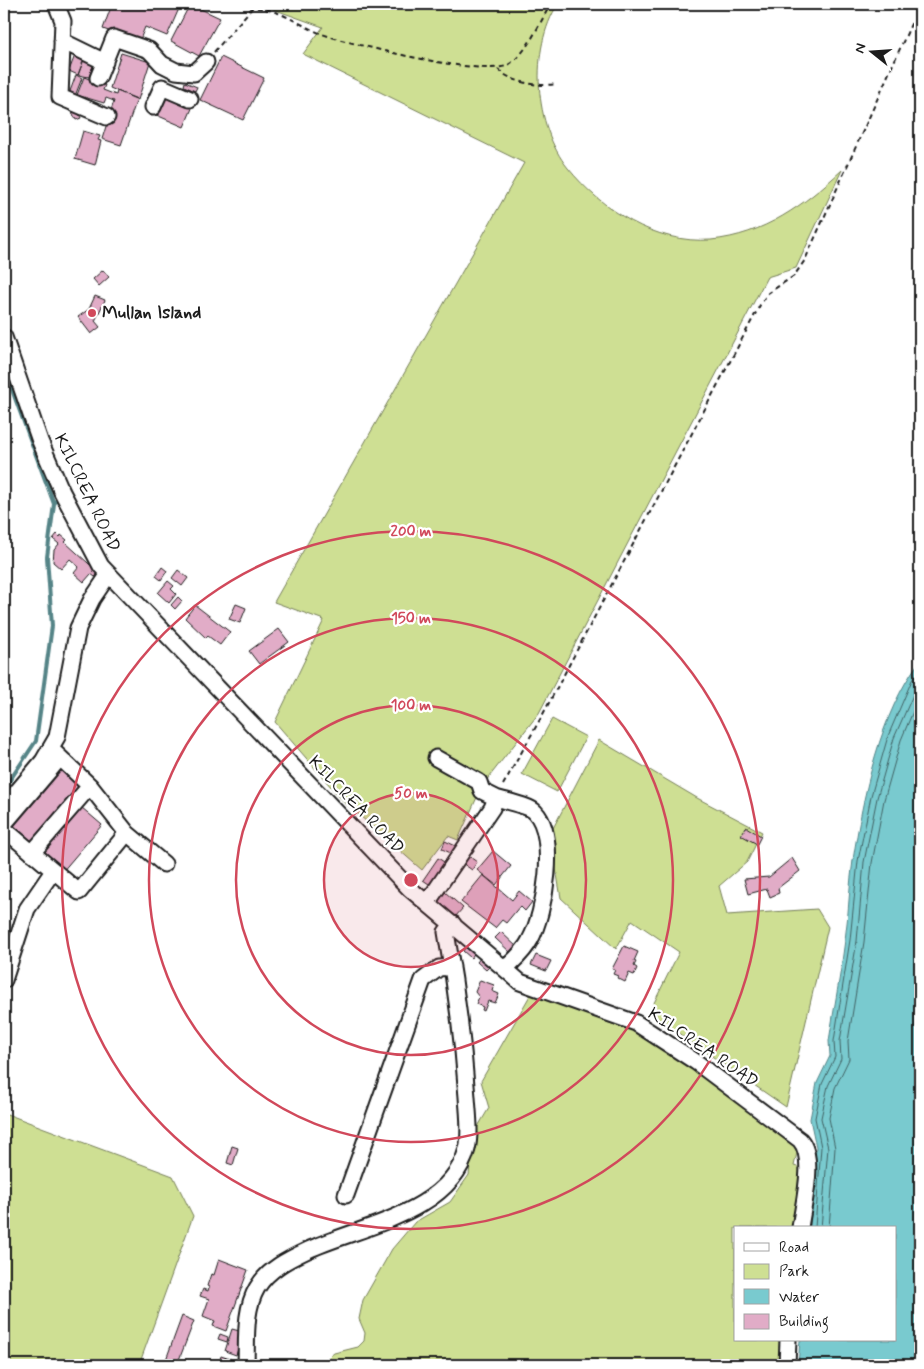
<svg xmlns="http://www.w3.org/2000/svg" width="924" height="1369" viewBox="0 0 924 1369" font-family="Mynerve,sans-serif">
<rect width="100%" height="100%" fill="#fff"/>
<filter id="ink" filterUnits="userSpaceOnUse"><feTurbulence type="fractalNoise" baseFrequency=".02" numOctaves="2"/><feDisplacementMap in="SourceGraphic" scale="10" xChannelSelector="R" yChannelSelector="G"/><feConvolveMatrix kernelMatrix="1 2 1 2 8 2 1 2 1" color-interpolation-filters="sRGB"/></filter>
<g filter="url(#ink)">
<path fill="#cedf93" stroke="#757e58" d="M259,4H558C529,49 534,126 568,168C602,210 655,244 711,240C764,235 804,205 842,170L796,268L767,277L539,713L482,786L458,840L448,836L422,870L344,802L275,722L324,620L274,602L524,163L303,54L323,27Z
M552,719L586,737L557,792L522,774Z
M599,740L697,798L762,832L747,862L719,886L727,915L817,909L828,927L786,1107L649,1013L679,952L632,920L616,949L561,898L550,834Z
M532,992L564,1006L621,1025L652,1039L798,1148L794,1166L804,1169L797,1228H735V1340H785L784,1365H319L334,1353L358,1347L364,1341L365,1333L359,1319L363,1300L392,1249L415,1222L450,1202L469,1175L473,1135L489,1108L481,1081Z
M4,1113L173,1176L193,1216L139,1365H4Z"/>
<path fill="#79cacf" stroke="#548487" d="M920,661V1365H798L800,1340H895V1228H810L816,1147L810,1119L817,1083L830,1056L829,1041C834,1007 841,974 845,940C849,913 849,887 853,860C863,796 880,713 920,661Z"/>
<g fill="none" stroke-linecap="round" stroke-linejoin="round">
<path stroke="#416264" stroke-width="1" d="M815,1228L821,1147L815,1118L822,1084L835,1057L834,1041L850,940L858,861L871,796L888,736L912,680L920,669
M821,1228L828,1148L821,1118L828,1086L841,1059L840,1041L857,941L864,862L877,798L894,738L920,679
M829,1228L835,1148L829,1118L835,1088L849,1059L848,1041L864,942L872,863L884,800L901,740L920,695"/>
<path stroke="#548487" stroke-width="4" d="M4,368L54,504
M4,789L36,741L52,626L47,557L54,504L60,495"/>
</g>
<path fill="#e1acc7" stroke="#1c1c1c" d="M112,4H181L167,36L145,27L139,42L103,29Z
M190,4L220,18L199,56L171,41Z
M121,53L150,62L138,100L110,88Z
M75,55L84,59L78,75L69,71Z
M221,57L264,78L243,120L200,100Z
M84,59L94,63L89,77L78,75Z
M76,75L82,78L75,96L69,94Z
M84,77L105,85L103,90L116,95L117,91L137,99L121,145L102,139L114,101L106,98L104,103L77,95Z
M185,82L197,87L195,91L184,86Z
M163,94L193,106L184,127L154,114Z
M77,110L81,118L76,120L72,112Z
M83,131L100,136L98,140L101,141L95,165L75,159Z
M103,270L109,277L99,286L93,279Z
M95,296L105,300L95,321L100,327L91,334L78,317L89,309Z
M57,534L60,537L61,535L67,540L65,542L99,573L95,577L91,574L84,582L74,573L79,567L70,559L61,569L53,562L54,550L59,544L53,539Z
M162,567L167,571L161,580L156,576Z
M178,570L188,578L182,586L172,578Z
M168,581L174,586L171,589L176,594L169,603L158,593Z
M178,597L182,601L175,609L171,605Z
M236,604L246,608L240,623L229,619Z
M195,605L230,632L220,645L208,636L206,638L185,618Z
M279,629L289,642L259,664L249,651Z
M56,766L81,787L32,846L7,825Z
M81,807L102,825L62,872L37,852Z
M746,827L761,836L757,844L741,835Z
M445,841L458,847L455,855L442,849Z
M493,851L511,866L496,885L477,870Z
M467,855L477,862L472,870L462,863Z
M438,858L447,864L432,886L423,880Z
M792,858L800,871L778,888L779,893L770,897L767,889L748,894L744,879L769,877Z
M483,875L512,900L519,891L532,902L525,911L520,906L506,923L502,920L495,928L461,902Z
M445,892L463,908L455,917L437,901Z
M501,932L518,948L512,954L495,938Z
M468,944L476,951L471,958L463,951Z
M624,946L638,952L634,961L636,962L634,966L637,968L634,975L629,973L625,982L617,978L618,976L613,974L615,970L612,969Z
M536,955L551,961L546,971L531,965Z
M481,957L491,965L486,970L477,962Z
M480,980L494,985L492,991L499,994L495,1003L488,1001L484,1011L482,1010L483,1007L476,1004L479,997L475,992Z
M232,1146L238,1148L233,1165L227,1163Z
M219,1259L248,1270L226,1331L213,1326L215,1321L203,1316L209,1299L200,1296L203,1289L208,1291L209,1287L207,1286L211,1274L214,1275Z
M182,1316L194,1321L177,1365H164Z
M232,1329L243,1332L236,1355L225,1351Z
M220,1334L228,1337L227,1342L218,1339Z
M221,1356L233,1360L231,1365H218Z"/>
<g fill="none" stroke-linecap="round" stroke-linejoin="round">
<g stroke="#1c1c1c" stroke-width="19">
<path id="minor" d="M56,4L63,21L60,97L107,117
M62,41L105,62
M98,78L114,38L149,50L162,64L176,71L194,73L206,62
M153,107L162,87L190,99
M4,337L40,441L62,492L101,566L410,889L505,969L520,982L636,1023L696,1062L800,1140C816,1158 803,1204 800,1228
M51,749L90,786L127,833L164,864
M436,758L479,782L482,791L496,798
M4,807L43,761L57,737L78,628L92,599L109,574
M4,824L55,764
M4,829L79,892L127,833
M32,853L90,786
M427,903L492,808L496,798C505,801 530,806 535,812C558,836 545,913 530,940C525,951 513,961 505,969
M4,980L27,909L53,871
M346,1195L423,980L439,968L452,967
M246,1365C247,1340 244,1310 257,1288C268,1269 289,1259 308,1250C361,1226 450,1213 467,1149C471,1134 468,1113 467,1097C463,1041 456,987 446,932L453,924
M787,1365L788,1340"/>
</g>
<path stroke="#1c1c1c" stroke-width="2" stroke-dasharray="5 4" stroke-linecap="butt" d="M214,52L252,8C277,7 299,25 322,34C350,44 486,78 508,65C528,53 539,23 551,4
M498,69C511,83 539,87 557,84
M503,785L542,716L760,305L768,293L794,276L805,260L920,4"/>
<use href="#minor" stroke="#fff" stroke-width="15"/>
</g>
</g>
<circle cx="411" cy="880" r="87" fill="#d1495b" fill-opacity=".12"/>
<g fill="none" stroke="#d1495b" stroke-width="2.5">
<circle cx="411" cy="880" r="87"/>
<circle cx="411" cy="880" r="175"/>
<circle cx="411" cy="880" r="262"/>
<circle cx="411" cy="880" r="349"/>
</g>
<circle fill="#d1495b" stroke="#fff" stroke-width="2" cx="92" cy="313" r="5"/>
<g text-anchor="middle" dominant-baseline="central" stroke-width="4.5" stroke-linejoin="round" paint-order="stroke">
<g font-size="18" font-weight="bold" fill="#1c1c1c" stroke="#fff" text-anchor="start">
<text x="102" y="313">Mullan Island</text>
</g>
<g font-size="18" fill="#1c1c1c" stroke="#fff">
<text transform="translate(87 493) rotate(64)">KILCREA ROAD</text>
<text transform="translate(356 805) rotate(46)">KILCREA ROAD</text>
<text transform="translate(703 1048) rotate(34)">KILCREA ROAD</text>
</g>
</g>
<circle cx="411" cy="880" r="8" fill="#d1495b" stroke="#fff" stroke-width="2.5"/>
<g font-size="15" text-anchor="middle" font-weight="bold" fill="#d1495b" stroke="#fff" stroke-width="4.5" stroke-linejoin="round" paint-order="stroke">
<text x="411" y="536">200 m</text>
<text x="411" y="623">150 m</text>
<text x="411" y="710">100 m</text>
<text x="411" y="798">50 m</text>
</g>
<rect width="924" height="1369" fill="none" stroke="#fff" stroke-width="20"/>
<rect x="10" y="10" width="904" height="1349" fill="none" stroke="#1c1c1c" stroke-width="2" filter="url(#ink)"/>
<rect x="734" y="1226" width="162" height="115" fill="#ffffff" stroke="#a4a4a4"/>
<rect x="744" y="1243" width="25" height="8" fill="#ffffff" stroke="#a4a4a4"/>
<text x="779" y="1252" font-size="15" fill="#1c1c1c">Road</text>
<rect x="744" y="1264" width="25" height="15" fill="#cedf93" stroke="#a4a4a4"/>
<text x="779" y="1276" font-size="15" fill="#1c1c1c">Park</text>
<rect x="744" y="1289" width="25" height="15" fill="#79cacf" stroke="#a4a4a4"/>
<text x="779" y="1302" font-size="15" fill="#1c1c1c">Water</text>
<rect x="744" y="1314" width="25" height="15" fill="#e1acc7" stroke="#a4a4a4"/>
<text x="779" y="1326" font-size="15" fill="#1c1c1c">Building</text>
<g transform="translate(872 52) rotate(287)" stroke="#ffffff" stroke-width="4" paint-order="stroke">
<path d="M0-4L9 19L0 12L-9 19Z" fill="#1c1c1c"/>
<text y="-8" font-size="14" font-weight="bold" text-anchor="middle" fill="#1c1c1c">N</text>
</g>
</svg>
